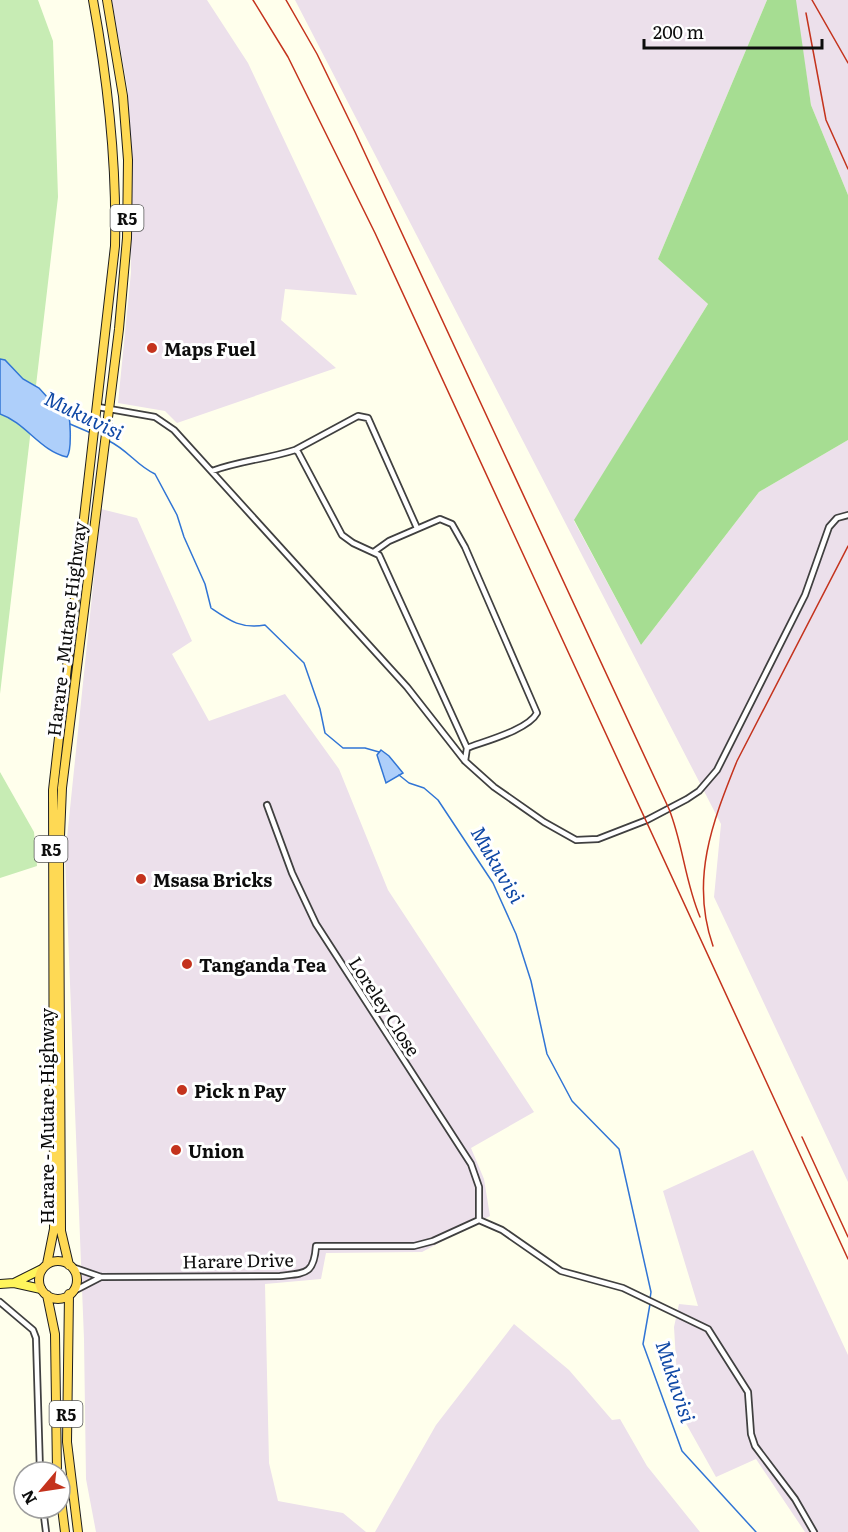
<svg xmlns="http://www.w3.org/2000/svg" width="848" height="1532" viewBox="0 0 848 1532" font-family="Literata,serif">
<rect width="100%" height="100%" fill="#ffffec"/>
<path fill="#ece0eb" d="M112,0H207L248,63L357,295L285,289L281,320L336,368L177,423L165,411L118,403L131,272L128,92Z
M295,0H767L658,259L708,304L574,521L641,645L759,492L848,440V1182L714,897L721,824Z
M795,0H848V195L811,105Z
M101,509L137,518L192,641L172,654L209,721L285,694L339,769L388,890L534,1112L471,1148L484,1179L490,1216L422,1252L326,1253L321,1279L265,1284L269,1463L278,1501L343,1513L366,1532H96L86,1479L84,1339L65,857Z
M753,1150L848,1355V1532H805L756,1459L716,1477L679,1411L674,1327L679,1304L698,1306L663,1191Z
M514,1324L569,1370L612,1420L620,1419L647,1466L700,1532H375L436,1425Z"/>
<path fill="#c7ecb4" d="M0,0H38L53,41L58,197L0,694Z
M0,772L34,832L37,866L0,878Z"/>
<path fill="#a6dd92" d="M767,0H796L811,105L848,195V440L759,492L641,645L574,520L708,304L658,259Z"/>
<path fill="#aecffa" stroke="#3175d5" stroke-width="1.5" d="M0,359L5,360L23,379L39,388L49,399L66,406C71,414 72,450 67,457C40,451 26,423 0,414Z
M381,750L389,756L403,773L386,783L377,755Z"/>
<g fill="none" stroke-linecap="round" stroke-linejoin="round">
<path stroke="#3175d5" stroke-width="1.5" d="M70,424L91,433
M109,441C128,450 137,466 155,474L177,515L184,537L205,584L211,608C230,621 241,629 265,625L304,663L320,709L325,733L343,748H365L379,752
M399,775L409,783L424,788L438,800L493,883L516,934L531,981L547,1054L572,1101L619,1149L651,1292L650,1299
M650,1304L643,1344L682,1451L756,1532"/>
<g stroke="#404040" stroke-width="8">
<path id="minor" d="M98,407L155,417L174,430L407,687L465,761L494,787L544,822L576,840L598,839L647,820L687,799L699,791L717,770L805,595L829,527L837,518L848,515
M295,450L358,416L368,418L417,528
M212,471C239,461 267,459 295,450L298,452L342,535L353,543L379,555L467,748L465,761
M375,551L389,541L440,519L452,524L465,547L537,713C528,730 485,741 467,748
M267,805L292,873L316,924L471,1164L479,1187V1220
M72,1267L101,1277L280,1276C305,1273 314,1275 316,1246H414L433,1241L479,1220L502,1230L561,1271L623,1288L708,1329L748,1392L751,1434L755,1446L795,1499L814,1532
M72,1292L101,1277
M0,1302L33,1330L36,1338L40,1472
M43,1508L46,1532"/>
</g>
<g stroke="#1e1e1e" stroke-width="10">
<path id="primary" d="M14,1283L41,1289
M0,1284L14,1283L42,1269"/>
</g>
<g stroke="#1e1e1e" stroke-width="10">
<path id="trunk" d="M39 1280a19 19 0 1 1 38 0a19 19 0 1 1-38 0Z
M47,1264L54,1229L53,790L115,246C117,162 108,82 93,0
M69,1265L61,1231L59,860L62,788L119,329L127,238L128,160L123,96L107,0
M69,1294L67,1442L78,1532
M47,1295L55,1334L57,1472
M60,1492L65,1532"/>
</g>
<use href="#minor" stroke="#fff" stroke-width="4.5"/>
<use href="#primary" stroke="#fff55c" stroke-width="8"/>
<use href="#trunk" stroke="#fed954" stroke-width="8"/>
<path stroke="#c4331d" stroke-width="1.5" d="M253,0L288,57L375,233L848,1259
M286,0L317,54L355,132L669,809C683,844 685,882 700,917
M812,0L848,63
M806,13L826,120L848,169
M713,946C690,880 712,823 737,761L848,546
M802,1137L848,1237"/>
</g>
<g fill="#c4331d" stroke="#fff" stroke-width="2">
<circle cx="152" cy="348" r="6"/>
<circle cx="141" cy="879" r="6"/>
<circle cx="187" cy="964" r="6"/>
<circle cx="182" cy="1090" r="6"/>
<circle cx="176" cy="1150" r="6"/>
</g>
<g text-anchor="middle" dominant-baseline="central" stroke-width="6" stroke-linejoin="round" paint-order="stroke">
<g fill="#fff" stroke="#565656" stroke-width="1.5">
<rect x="110.5" y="205" width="33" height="26" rx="4.5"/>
<rect x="34.5" y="836" width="33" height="26" rx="4.5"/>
<rect x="49.5" y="1401" width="33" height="26" rx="4.5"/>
</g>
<g font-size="16" font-weight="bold" fill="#0d0d0d">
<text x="127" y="218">R5</text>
<text x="51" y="849">R5</text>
<text x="66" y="1414">R5</text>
</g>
<g font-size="18" font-weight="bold" fill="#0d0d0d" stroke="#fff" text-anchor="start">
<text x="164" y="348">Maps Fuel</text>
<text x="153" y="879">Msasa Bricks</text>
<text x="199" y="964">Tanganda Tea</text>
<text x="194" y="1090">Pick n Pay</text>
<text x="188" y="1150">Union</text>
</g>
<g font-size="18" fill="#0d0d0d" stroke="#fff">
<text transform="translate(66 629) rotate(-83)">Harare - Mutare Highway</text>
<text transform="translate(385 1006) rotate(57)">Loreley Close</text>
<text transform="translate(46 1116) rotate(-90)">Harare - Mutare Highway</text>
<text transform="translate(238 1260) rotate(-1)">Harare Drive</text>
</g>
<g font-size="20" font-style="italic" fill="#0f48a5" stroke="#fff">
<text transform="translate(85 414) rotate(26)">Mukuvisi</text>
<text transform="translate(499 864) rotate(60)">Mukuvisi</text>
<text transform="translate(677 1381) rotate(72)">Mukuvisi</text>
</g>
</g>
<g transform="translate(42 1490) rotate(241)"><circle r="28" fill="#ffffff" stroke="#9e9e9e" stroke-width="1.5"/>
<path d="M0-4.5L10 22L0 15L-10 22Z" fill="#c4331d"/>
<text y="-9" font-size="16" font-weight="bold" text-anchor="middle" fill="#0d0d0d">N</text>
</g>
<path d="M644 39v9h178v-9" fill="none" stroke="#0d0d0d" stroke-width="3"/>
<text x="653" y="39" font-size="18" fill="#0d0d0d" stroke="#ffffff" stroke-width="4.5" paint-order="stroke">200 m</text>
</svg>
